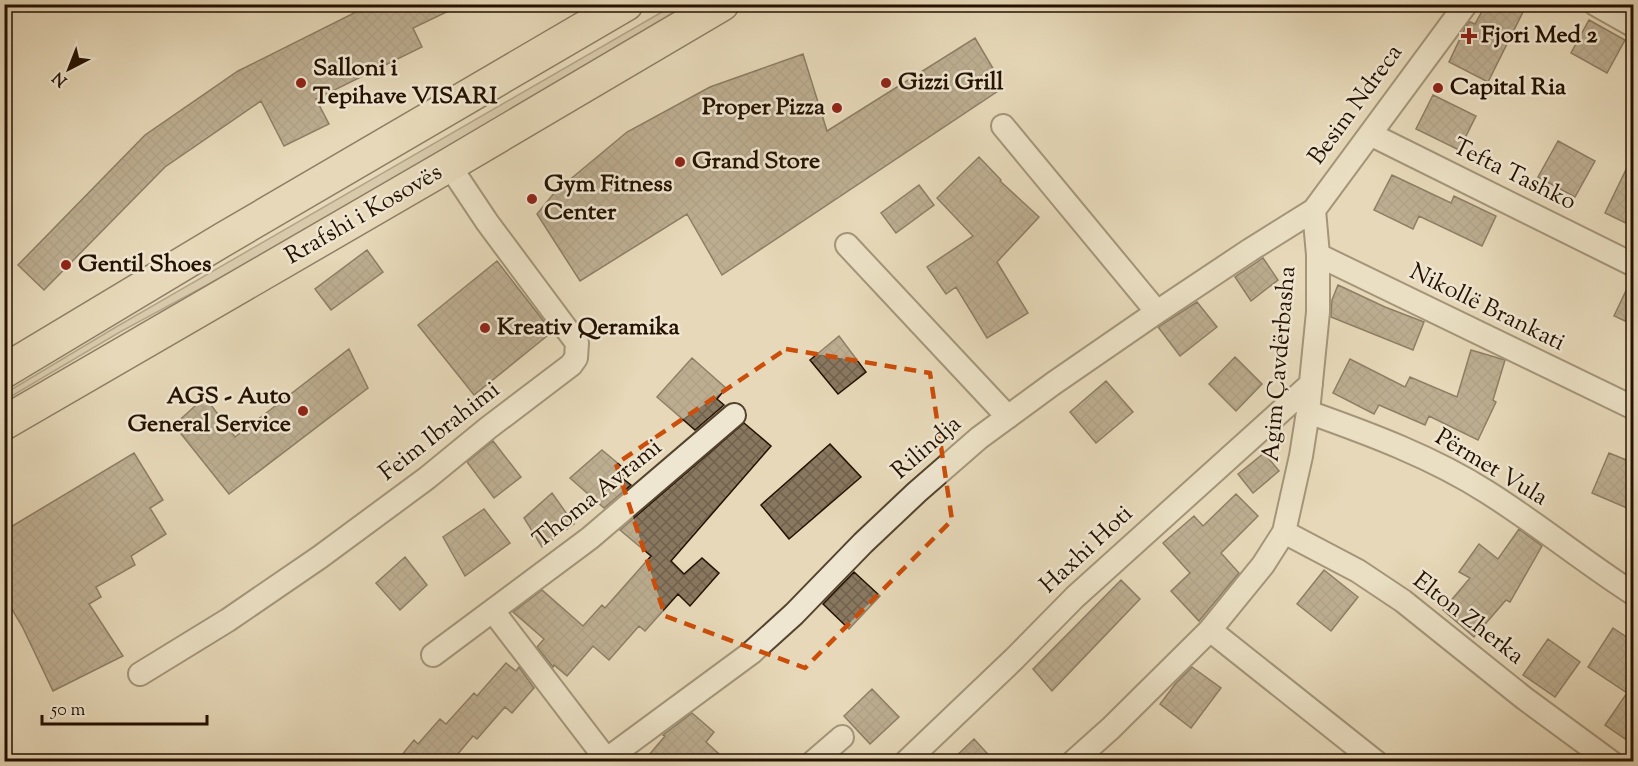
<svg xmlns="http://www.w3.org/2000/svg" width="1638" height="766" viewBox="0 0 1638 766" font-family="'Sorts Mill Goudy',serif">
<defs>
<pattern id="building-cross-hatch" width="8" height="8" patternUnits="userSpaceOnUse" patternTransform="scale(1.5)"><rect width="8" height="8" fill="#897860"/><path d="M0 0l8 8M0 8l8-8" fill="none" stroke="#70614d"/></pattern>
</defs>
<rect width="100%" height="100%" fill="#e6d8b8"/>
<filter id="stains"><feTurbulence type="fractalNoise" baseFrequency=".00333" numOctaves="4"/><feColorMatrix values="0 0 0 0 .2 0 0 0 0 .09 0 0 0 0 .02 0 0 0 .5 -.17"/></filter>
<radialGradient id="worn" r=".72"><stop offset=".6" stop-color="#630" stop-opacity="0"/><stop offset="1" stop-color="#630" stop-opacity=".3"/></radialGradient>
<path fill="#c5b699" stroke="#74644c" stroke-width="1.5" d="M674,5H698L286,242L120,332L5,400L4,394L116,327Z"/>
<path fill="url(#building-cross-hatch)" stroke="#241100" stroke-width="1.5" d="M372,4H463L413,28L422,47L316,99L329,124L284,146L261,101L165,167L44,290L18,265L145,135L238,71Z
M1486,4H1527L1488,82L1449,62L1466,26L1470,22L1475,24Z
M1589,20L1625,40L1607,73L1571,53Z
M975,38L1004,87L722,275L687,214L580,281L537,214L555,192L627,132L710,87L803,54L827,131Z
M1433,95L1476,116L1459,150L1416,129Z
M1558,141L1595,161L1575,197L1538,177Z
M1634,153V227L1605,213Z
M979,157L1001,180L1000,181L1039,217L997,262L1028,313L987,338L956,287L946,294L927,267L973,236L937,198Z
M1392,175L1451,203L1454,196L1496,216L1482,246L1419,216L1413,229L1374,210Z
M919,185L934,205L896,233L881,213Z
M367,250L383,272L331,310L315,289Z
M1263,258L1278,280L1251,301L1235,277Z
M497,261L552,332L474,395L418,325Z
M1632,278H1634V325L1614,316Z
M1338,285L1385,307L1424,322L1413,350L1331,317L1332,300Z
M1197,302L1217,327L1180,356L1158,327Z
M839,336L866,372L838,394L810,360Z
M349,349L368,388L229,494L174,425L205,397L235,437Z
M1471,350L1505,360L1493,400L1496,402L1478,440L1429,416L1425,425L1379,405L1374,414L1333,393L1350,359L1405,387L1410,377L1457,397Z
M1235,357L1262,384L1236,411L1209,384Z
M692,358L726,388L717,399L724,405L695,430L657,397Z
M1106,381L1133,412L1096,443L1070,412Z
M744,423L771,446L671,561L684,574L702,558L719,573L690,606L678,594L645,631L639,626L609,660L593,646L567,676L554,665L553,667L537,647L544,639L513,612L542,590L583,626L602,605L605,608L651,556L620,530Z
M493,441L521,477L494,498L467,462Z
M830,444L861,477L789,539L761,505Z
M602,450L627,471L621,477L631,485L604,508L570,478Z
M134,453L163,500L150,508L166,534L131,556L135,565L96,587L101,597L89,604L123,656L53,691L22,626L4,596V531Z
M1264,453L1279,471L1253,493L1238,474Z
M1609,453L1634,463V511L1592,493Z
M552,493L574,524L542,547L524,518Z
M1236,494L1258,516L1221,553L1239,573L1199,621L1171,591L1190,573L1163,543L1194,516L1203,526Z
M484,509L510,543L465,576L443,537Z
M1519,529L1542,546L1510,602L1506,600L1474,637L1443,610L1470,578L1459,572L1479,544L1498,559Z
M405,557L427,585L400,610L376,583Z
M1324,570L1358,597L1331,631L1297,604Z
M854,572L880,596L849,629L823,604Z
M1121,580L1140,599L1052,691L1033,669Z
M1613,628L1634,642V745L1605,725L1627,693L1588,667Z
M1548,639L1580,662L1555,697L1523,675Z
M506,663L516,671L519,667L534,688L512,713L505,707L477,739L473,736L451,762H396L414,740L418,744L440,719L446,724L474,693L477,696Z
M1192,667L1221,688L1191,728L1160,704L1176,683Z
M872,689L899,717L870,744L844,716Z
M692,713L714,732L706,742L728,762H643L665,736L663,735Z
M974,739L995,762H950Z"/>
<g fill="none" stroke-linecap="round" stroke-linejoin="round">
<g stroke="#54432e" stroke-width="26">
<path id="minor" d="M1595,4L1634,26
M1003,126L1157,312
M1370,134L1634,265
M847,245L1008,417
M1318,255L1634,408
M1308,412C1370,434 1432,457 1487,492C1538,524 1584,562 1634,594
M1284,532L1358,571L1403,601L1524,698L1611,762
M493,611L606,759
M1210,630L1376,762
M433,655L590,538L734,415
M140,674L228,620L320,557L427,478L488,428L571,365L576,358L577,343L487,222L449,165
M603,762L751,653L794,614L863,543L917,492L979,438L1054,383L1157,312L1250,250L1314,210L1466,4
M813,762L842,737
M906,762L1014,659L1075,597L1311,384
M1073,762L1111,728L1210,630L1263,565L1284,532L1301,456L1308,412L1318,312V255L1314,210"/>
</g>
<g stroke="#241100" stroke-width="36">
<path id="trunk" d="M4,371L224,239L626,4
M4,423L449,165L722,4"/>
</g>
<use href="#minor" stroke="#efe6d1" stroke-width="22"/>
<use href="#trunk" stroke="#e6d8b8" stroke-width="33"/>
</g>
<path d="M0 0H1638V766H0ZM786,349L930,373L952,520L805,668L665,616L616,464Z" fill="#e6d8b8" fill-opacity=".55" fill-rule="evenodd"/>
<path fill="none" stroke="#cb4e0a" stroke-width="4.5" stroke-dasharray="12 8" stroke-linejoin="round" d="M786,349L930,373L952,520L805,668L665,616L616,464Z"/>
<g fill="#8f2418" stroke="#efe6d1" stroke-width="2">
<path d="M1466 27h6v6h6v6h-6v6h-6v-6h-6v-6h6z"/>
<circle cx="301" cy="83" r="6"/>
<circle cx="886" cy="83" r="6"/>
<circle cx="1438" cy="88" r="6"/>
<circle cx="837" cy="108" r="6"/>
<circle cx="680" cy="162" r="6"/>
<circle cx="532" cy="199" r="6"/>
<circle cx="66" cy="265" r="6"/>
<circle cx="485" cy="328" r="6"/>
<circle cx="303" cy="411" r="6"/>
</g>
<g text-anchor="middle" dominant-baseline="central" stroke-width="5" stroke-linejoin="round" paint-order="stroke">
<g font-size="24" font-weight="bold" fill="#241100" stroke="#efe6d1" text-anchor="start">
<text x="1481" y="36">Fjori Med 2</text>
<text x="313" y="69">Salloni i<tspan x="313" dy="28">Tepihave VISARI</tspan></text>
<text x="898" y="83">Gizzi Grill</text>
<text x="1450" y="88">Capital Ria</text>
<text x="825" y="108" text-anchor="end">Proper Pizza</text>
<text x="692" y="162">Grand Store</text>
<text x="544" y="185">Gym Fitness<tspan x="544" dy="28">Center</tspan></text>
<text x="78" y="265">Gentil Shoes</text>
<text x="497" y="328">Kreativ Qeramika</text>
<text x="291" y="397" text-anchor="end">AGS - Auto<tspan x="291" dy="28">General Service</tspan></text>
</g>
<g font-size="24" fill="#241100" stroke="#efe6d1">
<text transform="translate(1356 105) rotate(-54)">Besim Ndreca</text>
<text transform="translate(1514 175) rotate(26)">Tefta Tashko</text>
<text transform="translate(364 215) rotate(-30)">Rrafshi i Kosovës</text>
<text transform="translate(1487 308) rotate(26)">Nikollë Brankati</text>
<text transform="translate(1280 364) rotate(-85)">Agim Çavdërbasha</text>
<text transform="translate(440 432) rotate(-38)">Feim Ibrahimi</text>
<text transform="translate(927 448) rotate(-41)">Rilindja</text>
<text transform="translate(1491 468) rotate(31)">Përmet Vula</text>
<text transform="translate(598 494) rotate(-39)">Thoma Avrami</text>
<text transform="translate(1087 550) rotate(-43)">Haxhi Hoti</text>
<text transform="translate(1468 619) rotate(38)">Elton Zherka</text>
</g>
</g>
<rect width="1638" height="766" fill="none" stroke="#e6d8b8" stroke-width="24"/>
<rect x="6" y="6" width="1626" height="754" fill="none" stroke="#241100" stroke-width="3"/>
<rect x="12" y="12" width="1614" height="742" fill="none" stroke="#241100" stroke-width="1.5"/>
<g transform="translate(69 69) rotate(222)" stroke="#efe6d1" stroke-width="4.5" paint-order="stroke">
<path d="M0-4.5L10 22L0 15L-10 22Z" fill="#241100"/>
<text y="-9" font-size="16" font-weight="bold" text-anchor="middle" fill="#241100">N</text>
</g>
<path d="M42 715v9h165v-9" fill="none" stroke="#241100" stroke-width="3"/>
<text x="51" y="715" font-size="18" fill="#241100" stroke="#efe6d1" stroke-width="4.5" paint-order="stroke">50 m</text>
<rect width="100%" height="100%" filter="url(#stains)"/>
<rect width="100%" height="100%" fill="url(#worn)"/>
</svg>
